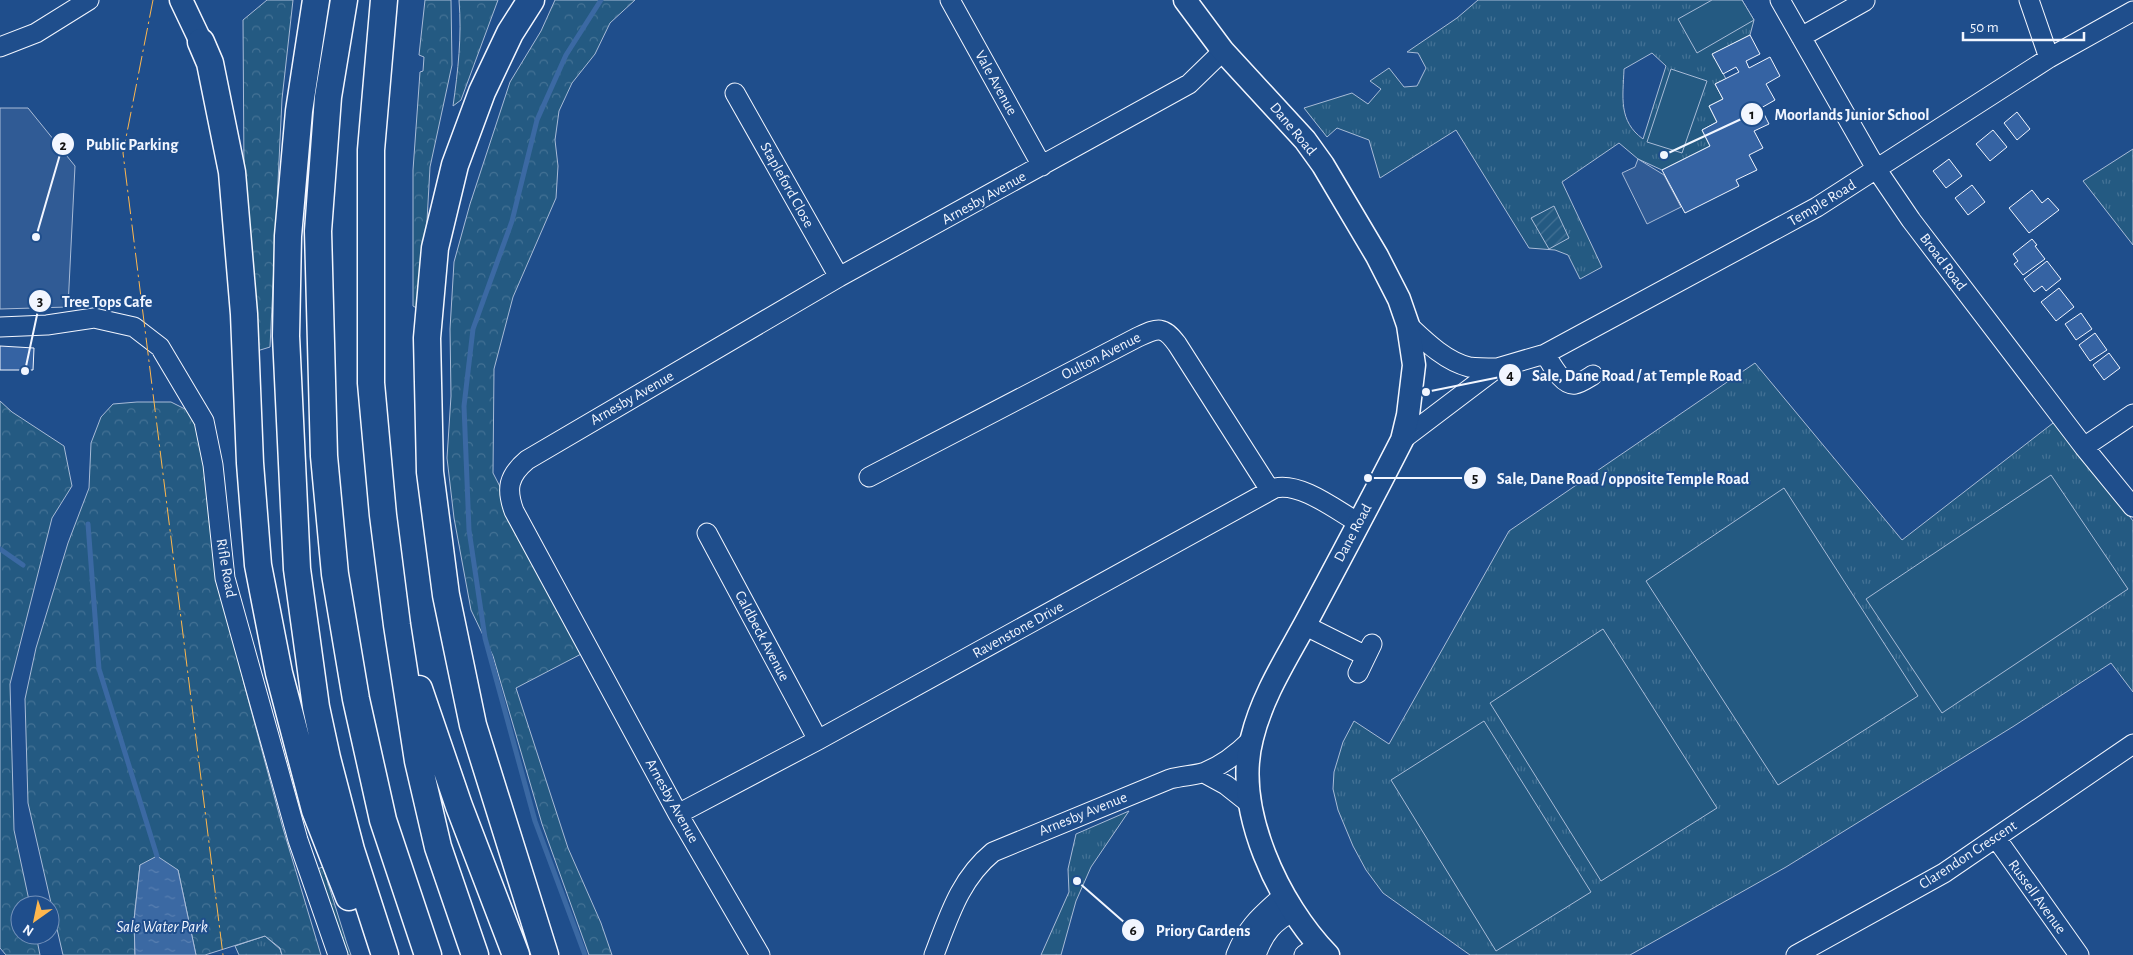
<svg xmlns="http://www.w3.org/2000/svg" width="2133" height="955" viewBox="0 0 2133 955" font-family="'Alegreya Sans',sans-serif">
<defs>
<pattern id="grass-tufts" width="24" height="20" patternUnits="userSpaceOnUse" patternTransform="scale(1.25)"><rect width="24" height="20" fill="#245a82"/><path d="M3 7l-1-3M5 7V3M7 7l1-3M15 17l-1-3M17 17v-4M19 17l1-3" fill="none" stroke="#447295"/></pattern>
<pattern id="forest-crowns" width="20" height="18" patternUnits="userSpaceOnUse" patternTransform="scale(1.25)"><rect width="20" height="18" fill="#245a82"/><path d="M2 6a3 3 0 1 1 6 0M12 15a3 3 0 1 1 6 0" fill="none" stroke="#447295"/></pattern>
<pattern id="garden-furrows" width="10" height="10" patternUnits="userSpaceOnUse" patternTransform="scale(1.25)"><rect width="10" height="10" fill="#245a82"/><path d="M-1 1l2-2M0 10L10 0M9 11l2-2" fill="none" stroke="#447295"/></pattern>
<pattern id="water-ripples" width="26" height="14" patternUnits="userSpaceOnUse" patternTransform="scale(1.25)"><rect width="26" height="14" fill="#3b69a3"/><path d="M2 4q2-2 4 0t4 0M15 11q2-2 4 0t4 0" fill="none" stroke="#587fb1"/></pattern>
</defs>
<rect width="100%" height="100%" fill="#1f4e8c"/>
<path fill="url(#grass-tufts)" stroke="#a8bbd7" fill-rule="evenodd" d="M1478,0H1742L1754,20L1750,35L1713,54L1726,79L1715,84L1723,99L1709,106L1717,122L1702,130L1710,146L1662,170L1638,159L1619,143L1562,182L1602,267L1580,279L1568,255L1555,250L1529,248L1456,130L1380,178L1369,140L1337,128L1327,137L1304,108L1352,93L1368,104L1381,89L1370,81L1389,68L1404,87L1417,86L1426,68L1418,53L1407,52L1457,18ZM1652,53L1666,66L1643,139C1618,121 1623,97 1624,69Z
M2133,149V245L2083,181Z
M1755,363L1902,540L2057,420L2133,521V692L2111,663L2014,726L1786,867L1630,955H1470L1383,893L1366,870L1353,846L1338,810L1333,789L1334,772L1343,742L1354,721L1389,744L1509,531Z
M1129,811L1091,867L1076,901L1061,955H1041L1069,892L1068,869L1076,834Z
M265,936L280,949L282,955H239L235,946Z"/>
<path fill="url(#forest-crowns)" stroke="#a8bbd7" d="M267,0H293L282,99L270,347L257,351L244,173L243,20Z
M425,0H451L452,65L430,167L422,311L413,306V170L420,72L423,71L424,57L419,55Z
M459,0H498L461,100L453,106C458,71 462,36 459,0Z
M555,0H635L610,23L595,54L572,83L559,111L555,140L558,166L556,198L513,297L494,369L493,473L585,652L516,688L568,848L601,923L612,955H589L542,824L493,656L471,610L454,518L447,458L451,396L450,329L454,262L470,204L510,82L541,31Z
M0,401L12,412L64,446L72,486L52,518L10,684L14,830L30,905H20V935H36L40,955H6L0,948Z
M137,402H171L191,412L201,437L221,582L244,684L282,825L321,955H282L280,948L265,936L205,955H196L178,870L140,865L134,920L135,955H63L28,803L25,699L36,648L68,543L89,488L91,443L101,417L113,404Z
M323,867L347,944L351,955H344L314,870Z"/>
<path fill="url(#garden-furrows)" stroke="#a8bbd7" d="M1554,206L1569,238L1549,249L1531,218Z"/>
<path fill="#245a82" stroke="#a8bbd7" d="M1712,0H1742L1754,20L1697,53L1678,19Z
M1671,69L1707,81L1682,153L1647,142Z
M2051,475L2128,589L1942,713L1866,599Z
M1784,488L1918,696L1778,785L1646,581Z
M1603,629L1717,808L1601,881L1490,703Z
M1484,721L1591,892L1496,951L1391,780Z"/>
<path fill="#305b95" stroke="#a8bbd7" d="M0,108H28L75,166L68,307L0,309Z
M1638,159L1664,175L1681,207L1647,224L1622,173L1635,167Z"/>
<path fill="url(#water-ripples)" stroke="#a8bbd7" d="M157,856L178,870L196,955H135L134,920L140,865Z"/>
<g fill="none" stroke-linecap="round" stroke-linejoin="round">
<path stroke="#3b69a3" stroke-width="5" d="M88,524L99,669L157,856
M0,549L23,565
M585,955L535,821L485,638L469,530L464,406L473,329L512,221L537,120L566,55L601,0"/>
</g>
<path fill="#3563a3" stroke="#f2f6ff" d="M1750,35L1760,54L1746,61L1749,68L1770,57L1780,76L1766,84L1775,100L1761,108L1769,124L1754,131L1763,148L1749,155L1757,170L1736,180L1739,186L1685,213L1662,170L1710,146L1702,130L1717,122L1709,106L1723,99L1715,84L1739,72L1736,67L1723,74L1712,54Z
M2017,112L2030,129L2017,140L2004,123Z
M1993,130L2007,147L1990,161L1976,144Z
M1949,159L1962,176L1946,188L1933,171Z
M1972,185L1985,202L1968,215L1955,198Z
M2032,190L2042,203L2048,198L2059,210L2029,233L2009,208Z
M2032,239L2037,245L2035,246L2045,259L2023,275L2014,264L2018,261L2013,254Z
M2047,261L2061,279L2046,291L2042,286L2034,292L2024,279Z
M2059,288L2074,307L2056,321L2041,302Z
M2081,313L2092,329L2076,340L2065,324Z
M2095,333L2107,350L2090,361L2079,345Z
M0,346L34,348L33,370H0Z
M2109,353L2120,368L2104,380L2093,365Z"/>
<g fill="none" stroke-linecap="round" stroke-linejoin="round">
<g stroke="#f2f6ff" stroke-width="21">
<path id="minor" d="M950,0L1042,166
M1780,0L1877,170L1911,220L2084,447L2133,507
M2029,0L2049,58
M1801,37L1865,1
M0,47L36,33L89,0
M735,93L839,277
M1408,325C1425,341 1445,361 1469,367C1478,368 1488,368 1497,368
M0,327L47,325L94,318L134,327L160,347L204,421L213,465L225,578L298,840L338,955
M1545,354C1551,363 1562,386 1575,384C1581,383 1588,378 1593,375
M1402,440L1497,368L1545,354L1817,207L2049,58L2133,11
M2084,447L2133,414
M869,477L1138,337C1158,328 1163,325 1177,344L1270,490
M707,533L818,740
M1304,625L1366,656
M1358,673L1372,644
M1204,773L1226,785L1250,804
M678,814L818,740L1275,488C1301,482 1336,510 1359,523
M1996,838L2079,955
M760,955L678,814L514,511C506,489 508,476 527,460L839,277L1189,84L1223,51
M934,955C949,916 960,879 993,852L1170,779C1180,776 1199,775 1205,772C1223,765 1238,753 1251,740
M1236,955C1248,925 1261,916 1284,895
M1256,955C1264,933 1273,922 1294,911
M1304,955L1318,945
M1796,955L1944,873L2133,744"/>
</g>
<g stroke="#f2f6ff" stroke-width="25">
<path id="major" d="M181,0L201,42
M1185,0L1223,51L1305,140L1323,165L1377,256L1399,299L1408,325L1414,365L1408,415L1402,440C1372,499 1341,557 1310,615C1289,655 1263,693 1252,738C1233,809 1279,905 1328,955"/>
</g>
<g stroke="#f2f6ff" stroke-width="29">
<path id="highway" d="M316,0L299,111L288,236L286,336L297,569L316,707L327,758L351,850L385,955
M344,0L328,97L318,231L324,456L335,574L356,699L383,820L428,955
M384,0L371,150V383L383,515L397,625L418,761L438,847L475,955
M531,0L510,33L482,92L455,165L435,248L427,338L430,472L446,595L473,725L545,955
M201,42L210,63L232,172L244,314L250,463L258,565L279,673L315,810L349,897
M419,689L459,806L516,955"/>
</g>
<use href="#minor" stroke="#1f4e8c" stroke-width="19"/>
<use href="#major" stroke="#1f4e8c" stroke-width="22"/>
<use href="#highway" stroke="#1f4e8c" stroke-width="26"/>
<path stroke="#ffb74d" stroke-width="1" stroke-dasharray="18 4 2.5 4" stroke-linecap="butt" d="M153,0L123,153L223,955"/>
</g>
<g text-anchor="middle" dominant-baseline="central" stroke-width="4" stroke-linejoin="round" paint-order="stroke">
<g font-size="15" fill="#f2f6ff" stroke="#1f4e8c">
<text transform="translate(996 83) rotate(61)">Vale Avenue</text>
<text transform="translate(1293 129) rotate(50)">Dane Road</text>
<text transform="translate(787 185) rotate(61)">Stapleford Close</text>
<text transform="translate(984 198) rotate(-29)">Arnesby Avenue</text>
<text transform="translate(1822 203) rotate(-31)">Temple Road</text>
<text transform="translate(1943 262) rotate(53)">Broad Road</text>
<text transform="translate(1101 356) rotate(-27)">Oulton Avenue</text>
<text transform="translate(632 398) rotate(-30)">Arnesby Avenue</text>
<text transform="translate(1353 533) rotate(-62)">Dane Road</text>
<text transform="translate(226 568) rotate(80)">Rifle Road</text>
<text transform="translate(1018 630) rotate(-29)">Ravenstone Drive</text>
<text transform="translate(762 636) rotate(62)">Caldbeck Avenue</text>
<text transform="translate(672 801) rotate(61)">Arnesby Avenue</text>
<text transform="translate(1083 814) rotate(-22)">Arnesby Avenue</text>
<text transform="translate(1968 855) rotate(-33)">Clarendon Crescent</text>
<text transform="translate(2037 897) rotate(54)">Russell Avenue</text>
</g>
<g font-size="16" font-style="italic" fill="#f2f6ff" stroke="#1f4e8c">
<text x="162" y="927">Sale Water Park</text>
</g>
</g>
<path fill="none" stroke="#f2f6ff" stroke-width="2" d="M1664 155L1752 114M36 237L63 144M25 371L40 301M1426 392L1510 375M1368 478L1475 478M1077 881L1133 930"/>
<g fill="#f2f6ff" stroke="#1f4e8c" stroke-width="2">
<circle cx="1664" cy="155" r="5"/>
<circle cx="36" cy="237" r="5"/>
<circle cx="25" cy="371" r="5"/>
<circle cx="1426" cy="392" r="5"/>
<circle cx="1368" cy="478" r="5"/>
<circle cx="1077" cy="881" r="5"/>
<circle cx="1752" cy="114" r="12"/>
<circle cx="63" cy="144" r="12"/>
<circle cx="40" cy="301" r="12"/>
<circle cx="1510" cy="375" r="12"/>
<circle cx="1475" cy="478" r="12"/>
<circle cx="1133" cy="930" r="12"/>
</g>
<g font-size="15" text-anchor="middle" font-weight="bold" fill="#111">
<text x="1752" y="119">1</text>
<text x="63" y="150">2</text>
<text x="40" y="306">3</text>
<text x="1510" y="380">4</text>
<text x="1475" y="483">5</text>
<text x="1133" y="935">6</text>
</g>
<g font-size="16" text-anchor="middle" font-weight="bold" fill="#f2f6ff" stroke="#1f4e8c" stroke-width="4" stroke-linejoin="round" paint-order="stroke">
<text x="1852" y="120">Moorlands Junior School</text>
<text x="132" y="150">Public Parking</text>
<text x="107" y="307">Tree Tops Cafe</text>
<text x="1637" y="381">Sale, Dane Road / at Temple Road</text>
<text x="1623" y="484">Sale, Dane Road / opposite Temple Road</text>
<text x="1203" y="936">Priory Gardens</text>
</g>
<g transform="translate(35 920) rotate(213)"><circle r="24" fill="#1f4e8c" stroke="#7391ba"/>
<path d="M0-4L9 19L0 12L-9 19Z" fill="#ffb74d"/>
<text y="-8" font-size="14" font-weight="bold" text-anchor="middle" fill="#f2f6ff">N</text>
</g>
<path d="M1963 32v8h121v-8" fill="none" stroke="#f2f6ff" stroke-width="2.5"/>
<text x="1970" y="32" font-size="15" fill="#f2f6ff" stroke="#1f4e8c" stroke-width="4" paint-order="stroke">50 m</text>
</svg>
